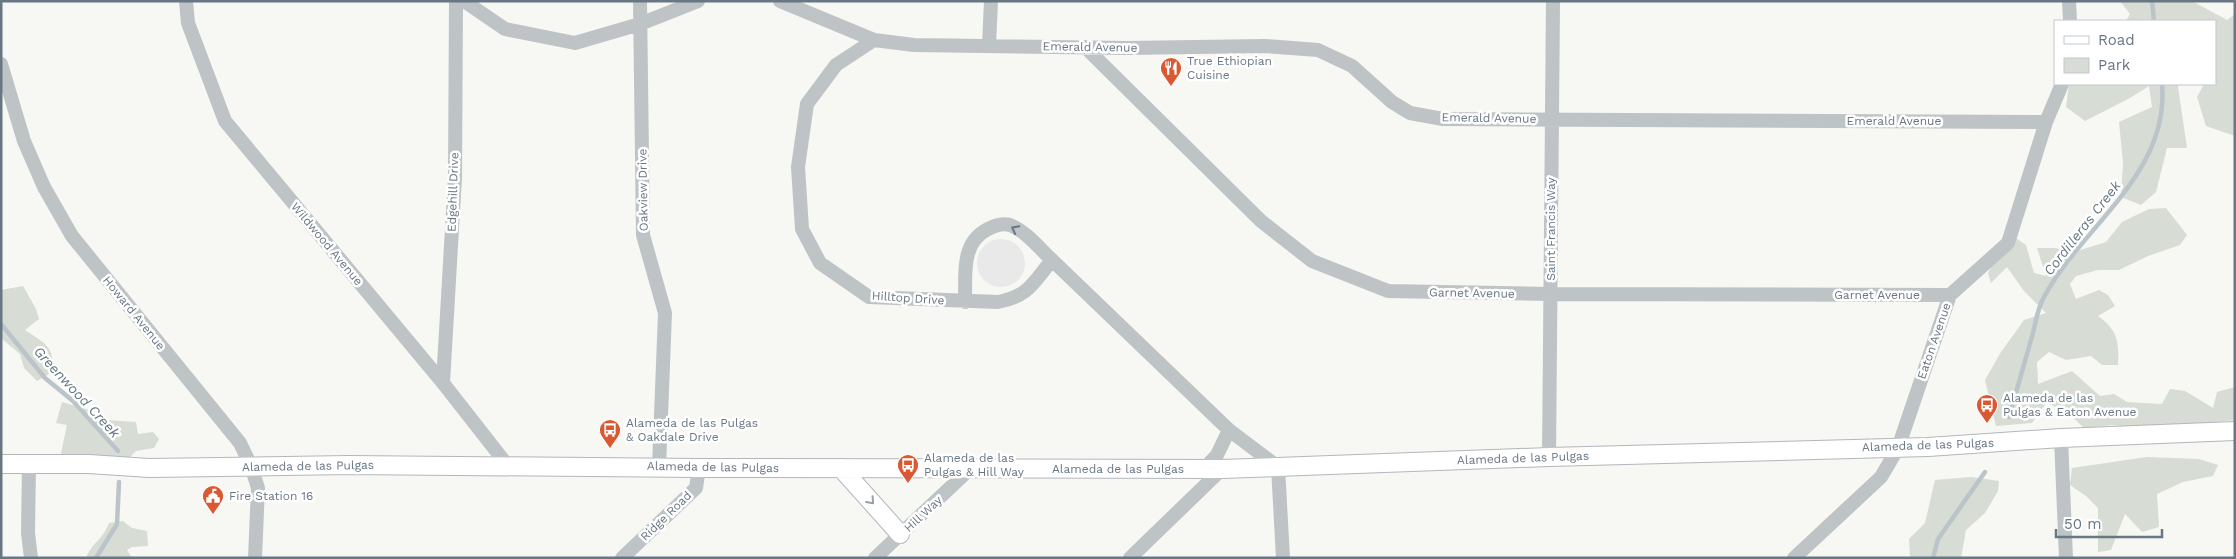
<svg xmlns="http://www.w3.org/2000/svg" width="2236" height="559" viewBox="0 0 2236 559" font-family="'Work Sans',sans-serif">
<rect width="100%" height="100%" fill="#f7f7f4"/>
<path fill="#e8e9e8" d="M977 263a24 24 0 1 1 48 0a24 24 0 1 1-48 0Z"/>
<path fill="#d7dcd4" d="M2120,1H2192L2227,20L2235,14V136L2206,126L2197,97L2204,84H2215V21H2126L2130,14Z
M2069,84H2179L2178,87L2187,148H2167L2156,192L2141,205L2121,197L2123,162L2119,122L2152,107L2149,86L2130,98L2085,121L2066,107Z
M2166,208L2187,235L2180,245L2148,256L2119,270H2098L2076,276L2070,284L2076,299L2099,290L2108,295L2115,306L2098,316C2118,330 2119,342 2118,365H2102L2091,356L2066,360L2049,352L2037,362L2038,384L2072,371L2100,396L2114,394L2127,402L2162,404L2170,389L2185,391L2213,408L2217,392L2235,387V420L2154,429L2113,425L2084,428L2066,411L2046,403L2032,423L1996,426L1985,380L2001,352L2024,320L2046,313L2024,291L2007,267L1991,283L1988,273L1994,261L2016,238L2026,245L2034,273L2046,276L2037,248H2055L2074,252L2106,242L2122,222L2149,209Z
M23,286L36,309L39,319L25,330C44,343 57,347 51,373L37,381L24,368L20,354L1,338V290Z
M62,402L89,410L100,423L107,420L136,422L138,434L153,432L159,439L154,448L136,451L129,458L69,460L61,453L67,425L56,423Z
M2147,457L2199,459L2218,465L2213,476L2183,482L2157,494L2159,527L2142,532L2125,514L2111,550L2098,552V508L2086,496L2070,485L2072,468Z
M1971,477L1999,481L1998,491L1985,513L1966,530L1961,558H1910L1909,539L1925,523L1935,480Z
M123,521L132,528L147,531L148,546L132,547L127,550L132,558H86C93,541 102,541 109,523Z"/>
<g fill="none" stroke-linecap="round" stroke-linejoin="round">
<path stroke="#bac4c9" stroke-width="4.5" d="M2152,1L2154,21
M1,324L45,378L73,401L118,451
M2009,417C2017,389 2025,361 2033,333C2036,321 2038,307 2044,297C2082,226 2170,174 2162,84
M96,558L117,524L119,482
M1933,558L1938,539L1985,472"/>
<g stroke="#b2b7bb" stroke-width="20">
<path id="major" d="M1,464H89L149,468L348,465L699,468L1222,469L1549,457L1928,447L2061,438L2235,431
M841,468L900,534"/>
</g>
<path stroke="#bec3c6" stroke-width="14" d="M186,1L188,23L225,121L443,383L508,466
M464,1L505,29L575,43L640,24L698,1
M640,1L643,235L665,313L659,467
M780,1L874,40L914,45L1127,48L1265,46L1318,50L1352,66L1392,102L1410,113L1443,119L2046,122
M2069,1L2070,21
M874,40L836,65L807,104L798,167L802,229L820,263L869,297L998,302C1029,296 1033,283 1052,260L1229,430L1278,467L1283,558
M989,45L991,1
M1085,47L1261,221L1312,261L1388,291L1550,294L1950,295
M1,64L24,141L44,187L72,236L240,443L251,466L258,488L255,558
M965,302C966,275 960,243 988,229C994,226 1003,223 1010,225C1026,231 1040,249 1052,260
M443,383L455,177L456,1
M2061,438L2066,558
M1549,457L1553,1
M29,464L28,533L31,558
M1204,469L1217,455L1229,430
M622,558L696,488L699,468
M875,558L970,469
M1130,558L1222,469
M1794,558L1881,477L1898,448L1950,295L2008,243L2046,122L2062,84"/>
<use href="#major" stroke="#fff" stroke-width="18"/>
</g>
<defs><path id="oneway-chevron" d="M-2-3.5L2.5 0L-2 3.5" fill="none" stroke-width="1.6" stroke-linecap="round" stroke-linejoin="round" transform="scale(1.25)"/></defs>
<use stroke="#687784" href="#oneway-chevron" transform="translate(1015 229) rotate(-152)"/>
<use stroke="#95a0a9" href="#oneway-chevron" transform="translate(871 501) rotate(48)"/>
<defs>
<g id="restaurant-pin" transform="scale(1.125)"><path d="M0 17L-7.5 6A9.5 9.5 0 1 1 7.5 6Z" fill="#d95933" stroke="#fff"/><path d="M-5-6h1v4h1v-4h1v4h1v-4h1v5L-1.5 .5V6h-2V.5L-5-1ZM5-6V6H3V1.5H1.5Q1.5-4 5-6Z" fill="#fff"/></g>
<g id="bus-pin" transform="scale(1.125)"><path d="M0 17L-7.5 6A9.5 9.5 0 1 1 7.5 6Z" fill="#d95933" stroke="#fff"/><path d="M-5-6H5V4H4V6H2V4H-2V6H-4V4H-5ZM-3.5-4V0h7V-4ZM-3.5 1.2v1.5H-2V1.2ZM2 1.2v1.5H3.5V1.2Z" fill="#fff"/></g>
<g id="civic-pin" transform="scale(1.125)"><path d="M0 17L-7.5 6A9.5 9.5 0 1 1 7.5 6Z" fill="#d95933" stroke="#fff"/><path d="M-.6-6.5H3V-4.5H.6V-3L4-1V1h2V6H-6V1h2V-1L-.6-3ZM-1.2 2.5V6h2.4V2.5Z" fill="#fff"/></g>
</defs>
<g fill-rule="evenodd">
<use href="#restaurant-pin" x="1171" y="68"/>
<use href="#bus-pin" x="1987" y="405"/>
<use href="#bus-pin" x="610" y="430"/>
<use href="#bus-pin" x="908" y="465"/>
<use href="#civic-pin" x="213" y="496"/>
</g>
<g text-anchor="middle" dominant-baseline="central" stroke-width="5" stroke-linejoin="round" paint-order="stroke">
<g font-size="12" fill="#687784" stroke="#fff">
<text transform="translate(1090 47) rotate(1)">Emerald Avenue</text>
<text transform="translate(1489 118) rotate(1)">Emerald Avenue</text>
<text x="1894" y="121">Emerald Avenue</text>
<text transform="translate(643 190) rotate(-91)">Oakview Drive</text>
<text transform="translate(453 192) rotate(-88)">Edgehill Drive</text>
<text transform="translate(1551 229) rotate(-90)">Saint Francis Way</text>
<text transform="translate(327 244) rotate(50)">Wildwood Avenue</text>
<text transform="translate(1472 293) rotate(1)">Garnet Avenue</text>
<text x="1877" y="295">Garnet Avenue</text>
<text transform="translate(908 298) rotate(4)">Hilltop Drive</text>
<text transform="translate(134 313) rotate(51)">Howard Avenue</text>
<text transform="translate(1934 341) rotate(-71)">Eaton Avenue</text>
<text transform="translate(1928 445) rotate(-2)">Alameda de las Pulgas</text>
<text transform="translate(1523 458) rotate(-2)">Alameda de las Pulgas</text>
<text transform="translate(308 466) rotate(-1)">Alameda de las Pulgas</text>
<text transform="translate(713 467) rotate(1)">Alameda de las Pulgas</text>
<text x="1118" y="469">Alameda de las Pulgas</text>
<text transform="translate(923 514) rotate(-43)">Hill Way</text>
<text transform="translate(666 516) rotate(-44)">Ridge Road</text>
</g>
<g font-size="12" fill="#687784" stroke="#fff" text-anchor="start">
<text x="1187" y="61">True Ethiopian<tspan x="1187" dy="14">Cuisine</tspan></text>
<text x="2003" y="398">Alameda de las<tspan x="2003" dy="14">Pulgas &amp; Eaton Avenue</tspan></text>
<text x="626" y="423">Alameda de las Pulgas<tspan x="626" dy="14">&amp; Oakdale Drive</tspan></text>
<text x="924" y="458">Alameda de las<tspan x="924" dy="14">Pulgas &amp; Hill Way</tspan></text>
<text x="229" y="496">Fire Station 16</text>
</g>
<g font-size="14" font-style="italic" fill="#63787f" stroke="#fff">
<text transform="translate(2082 228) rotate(-52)">Cordilleras Creek</text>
<text transform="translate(77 392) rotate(47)">Greenwood Creek</text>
</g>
</g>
<rect width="2236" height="559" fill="none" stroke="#687784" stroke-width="5"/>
<rect x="2054" y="20" width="162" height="65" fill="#ffffff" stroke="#c3c9ce"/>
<rect x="2064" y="36" width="25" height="8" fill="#ffffff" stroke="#c3c9ce"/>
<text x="2098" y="45" font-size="15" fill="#687784">Road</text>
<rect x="2064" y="58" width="25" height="15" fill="#d7dcd4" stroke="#c3c9ce"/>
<text x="2098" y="70" font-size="15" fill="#687784">Park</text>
<path d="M2056 529v8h106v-8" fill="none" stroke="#687784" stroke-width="2.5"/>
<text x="2064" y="529" font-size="15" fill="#687784" stroke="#ffffff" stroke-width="4" paint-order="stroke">50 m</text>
</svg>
